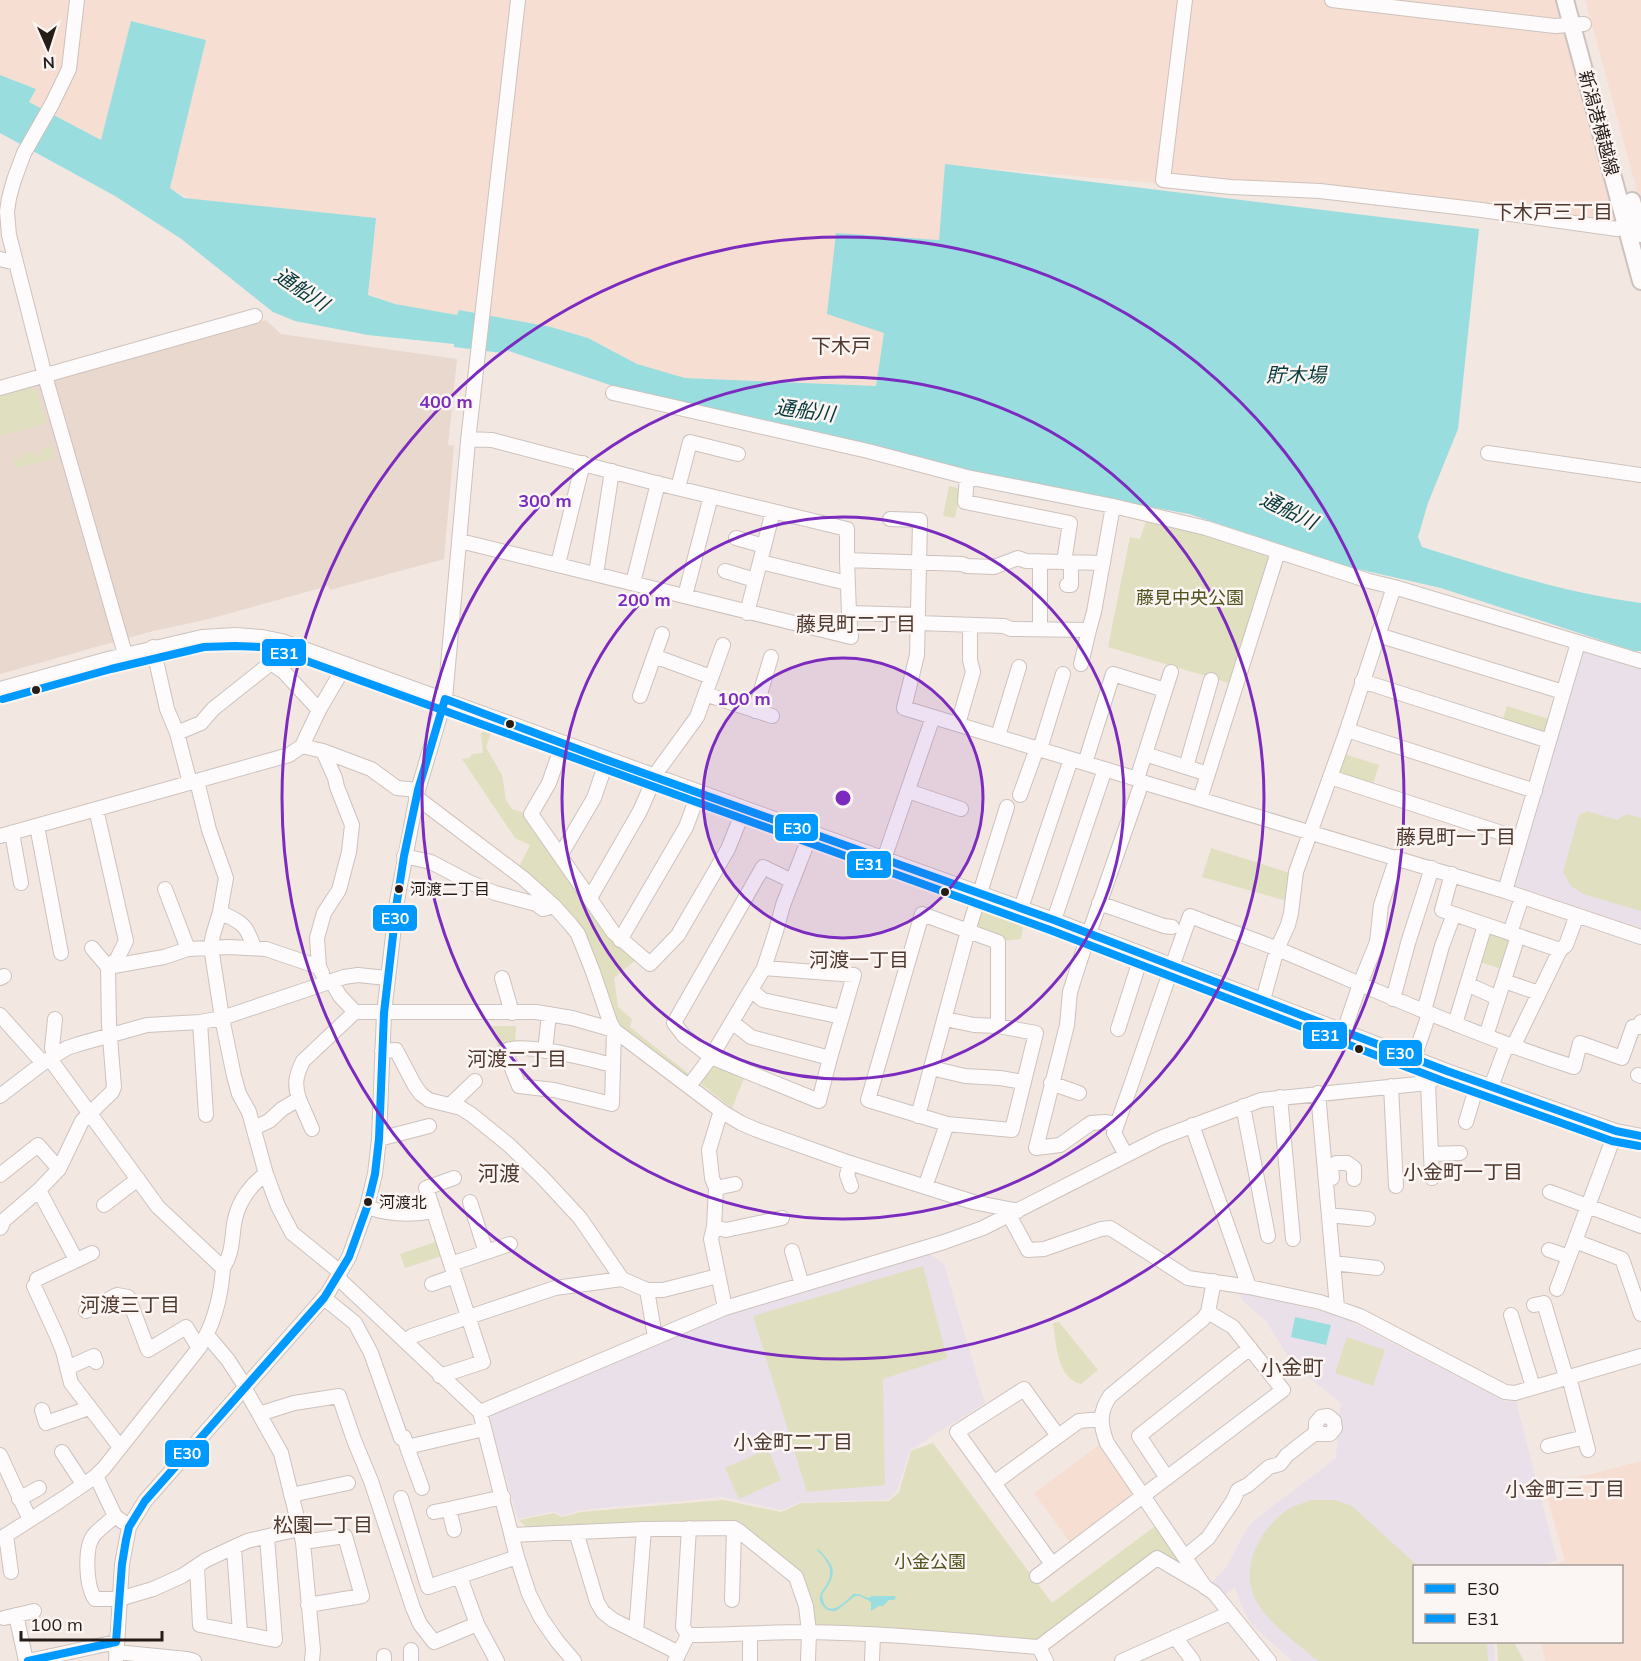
<svg xmlns="http://www.w3.org/2000/svg" width="1641" height="1661" viewBox="0 0 1641 1661" font-family="Mulish,'Noto Sans JP',sans-serif">
<rect width="100%" height="100%" fill="#f3e7e2"/>
<path fill="#e9d8ce" d="M266,320L281,334L457,359L448,445L454,446L444,559L330,590L328,586L209,619L153,631L0,674V393Z"/>
<path fill="#f7ded3" d="M0,0H1557L1618,223L945,165L939,241L837,233L884,333L876,386L685,378L637,364L588,338L551,327L459,310L458,315L395,304L368,294L376,218L190,199L170,188L206,40L131,21L101,140L29,102L35,89L0,75Z
M1585,0H1641V206L1600,54Z
M1099,1445L1136,1497L1072,1545L1034,1493Z
M1641,1461V1661H1545L1541,1642H1622V1566H1550L1565,1561L1544,1486Z"/>
<path fill="#eae0ea" d="M1582,648L1641,665V928L1513,885Z
M930,1254L944,1264L985,1403L910,1450L897,1491L888,1500L801,1502L780,1510L723,1497L580,1510L562,1516L555,1511L518,1519L490,1419L495,1410L731,1312Z
M1235,1289L1342,1317L1507,1402L1516,1401L1557,1561L1534,1566H1414V1642H1493L1495,1661H1292L1253,1626L1244,1612L1235,1587L1223,1597L1217,1590L1212,1582L1226,1568L1246,1530L1254,1520L1336,1458L1341,1403L1294,1366L1266,1321L1243,1301Z"/>
<path fill="#e0dfbf" d="M31,387L37,392L47,423L0,436V396Z
M52,446L55,458L17,468L13,457L16,456L17,460L23,458V454L34,451L36,457L41,455L40,450Z
M949,486L957,488L960,494L955,518L943,516Z
M1148,515L1278,552L1236,685L1108,647L1130,537L1140,539Z
M1507,706L1555,721L1549,741L1501,725Z
M483,730L491,733L486,747L502,775L506,800L512,809L527,814L637,959L614,978L618,1007L632,1019L630,1027L689,1074L686,1078L616,1025L586,940L518,869L530,845L515,838L462,759L470,758L472,754L483,753L481,734Z
M1344,754L1379,765L1372,787L1337,776Z
M1587,811L1617,820L1627,814L1641,818V911L1583,894L1571,886L1563,872L1579,815Z
M1211,848L1290,873L1287,901L1202,877Z
M978,907L1023,927L1021,939L1001,941L970,930Z
M1488,927L1515,936L1505,970L1477,961Z
M492,1026H516L515,1044L498,1048Z
M710,1064H715L745,1076L732,1108L697,1081Z
M441,1240L445,1255L405,1268L400,1254Z
M923,1266L947,1358L883,1379L885,1485L807,1492L753,1316Z
M1059,1322L1098,1370L1081,1384C1057,1379 1056,1342 1053,1323Z
M1347,1337L1385,1350L1373,1386L1335,1373Z
M933,1443L1052,1603L1158,1524L1183,1566L1158,1552L1039,1641L815,1626L802,1574L740,1526L715,1521L528,1529L519,1520L554,1513L562,1517L581,1512L723,1500L781,1512L801,1503L889,1501L899,1492L911,1451Z
M768,1449L781,1480L739,1499L725,1468Z
M1311,1500H1335L1352,1506L1418,1566H1414V1642H1487L1488,1661H1318C1298,1644 1271,1626 1258,1604C1237,1570 1259,1528 1290,1508C1296,1505 1304,1503 1311,1500Z
M1497,1642H1514L1524,1661H1498Z"/>
<path fill="#99ddde" d="M131,21L206,40L170,188L184,198L376,218L368,295L395,304L457,315L459,310L551,327L588,338L637,364L685,378L876,386L884,333L827,314L836,233L939,240L945,164L1479,229L1458,429L1428,503L1418,537L1422,547C1496,570 1564,593 1641,603V651H1634L1441,588L1349,567L1189,514L1043,487L720,413L619,388L503,349L502,353L454,347V344L368,335L295,321L273,312L180,238L115,196L0,133V75L36,89L29,102L101,140Z
M1295,1317L1331,1325L1326,1345L1291,1337Z
M818,1549C837,1568 837,1573 822,1595C825,1621 844,1604 853,1594C861,1593 863,1597 869,1598L872,1596H895L896,1598L894,1600H889L883,1606H879L871,1611V1602L860,1596H855L836,1611C831,1611 827,1611 823,1606C813,1595 829,1587 830,1575C831,1564 824,1558 817,1550Z"/>
<g fill="none" stroke-linecap="round" stroke-linejoin="round">
<g stroke="#cdc2bd" stroke-width="16">
<path id="minor" d="M77,0L69,69L52,104L24,153L14,180L9,198L7,212L9,235L45,376L125,654
M1185,0L1163,180L1231,187L1320,191L1474,209L1617,229L1626,225L1634,219
M1332,0L1555,26L1584,24
M0,259L16,263
M0,388L255,316
M613,393L868,451L967,477L1113,506L1206,528L1369,581L1394,587L1641,661
M468,439L492,440L652,482L847,529V560L962,564L967,566L994,567L1018,558L1026,561L1103,563
M1488,453L1641,475
M967,477L965,502L1070,523L1064,562
M678,488L690,442L738,454
M890,519L920,520L917,655L904,708L1137,779L1142,782L1505,891L1641,937
M736,538L764,546
M460,541L851,637L849,613L918,615
M847,560L849,613
M761,562L847,583
M558,564L583,463
M725,571L755,580
M596,574L612,471
M633,583L658,483
M1067,585H1071V563
M685,596L711,496
M747,613L773,511
M918,623L1004,626L1011,629L1089,630L1094,612L1113,506
M1040,629V562
M1378,635L1563,692
M153,647L167,709L177,733L190,783
M654,656L711,677
M271,663L284,672L319,710
M1081,664L1089,630
M1362,681L1549,741
M0,689L108,659L202,637L235,635L262,637L282,641L1054,920L1447,1071L1616,1131L1641,1136
M705,694L772,716
M640,696L662,634
M755,711L771,657
M958,724L973,672L970,660V625
M1347,730L1535,791
M177,733L201,723L213,709L271,663L279,653L282,641
M998,736L1019,667
M563,743L549,783L531,814L613,932L650,964L678,935L728,849L744,809
M302,746L323,751L371,769L397,788L418,790
M1040,749L1063,674
M1145,754L1208,774
M1085,763L1113,674L1165,690
M1186,767L1211,680
M654,776L697,717L723,645
M1330,777L1520,839
M1137,779L1171,672
M197,781L209,830L226,878L220,912L213,935L211,947L222,1018L234,1076L239,1094L249,1112L266,1174L278,1206L292,1233L340,1272
M908,791L961,809
M1020,795L1037,748
M416,797L523,878L554,906L571,925L578,934L593,972L610,1022L614,1030L724,1113L741,1123L757,1130L850,1163L973,1202L1018,1211
M1200,799L1278,552
M37,826L61,953
M12,833L21,883
M0,836L289,755L302,746L319,710L346,664
M404,856L431,862L469,882L495,893L536,904L543,909L554,906
M560,856L594,798L607,760
M884,859L933,717
M1452,874L1442,910L1560,950
M165,889L188,949
M1505,891L1578,643
M590,898L640,811L655,777
M1099,903L1164,926L1172,927
M1021,908L1071,759
M220,912C242,923 246,923 254,948
M922,914L998,942V1026L1036,1033L1012,1130L947,1124L868,1100Z
M1054,920L1105,769
M1510,933L1522,897
M620,940L686,827L699,792
M92,948L108,967L117,959L126,941L96,809
M764,968L854,975L830,1058L819,1101L711,1057L684,1036L674,1023L763,867L792,881
M322,973L319,967L317,938L324,913L339,890L349,852L352,825L337,787L335,778L323,751
M0,978L4,976
M502,978L512,1013
M331,981L340,996L355,1012H536L572,1018L614,1030L612,1104L554,1090L519,1086L505,1051C523,1041 591,1060 613,1065
M1504,981L1539,993
M1467,984L1498,998
M752,991L763,1000L842,1017
M1393,999L1408,943L1432,868
M1263,1000L1277,949L1288,925L1291,913L1296,872L1347,730L1394,587
M1424,1011L1442,946L1454,914
M0,1015L43,1063
M55,1019L52,1048L56,1055
M945,1019L974,1025L998,1026
M200,1022L206,1115
M732,1022L751,1037L830,1058
M1455,1024L1485,925
M1118,1029L1142,954
M1344,1031L1360,984L1377,942L1381,905L1397,857
M1486,1036L1518,936
M1513,1047L1560,950L1566,945L1577,915
M382,1051L396,1050L415,1086L421,1094L429,1100L461,1108L472,1115L509,1145L542,1177L580,1218L622,1279L647,1290H663L718,1276
M545,1051L549,1014
M1414,1058L1429,1014
M931,1068L965,1076L1000,1078L1023,1082
M1638,1075L1641,1076
M1051,1083L1079,1093
M1428,1083L1432,1178
M689,1086L711,1057L764,968L776,931L783,905L811,833
M1391,1086L1396,1186
M1491,1087L1507,1044
M1318,1093L1337,1307
M0,1096L43,1063L67,1048L79,1044L147,1025L200,1022L222,1018L344,977L358,975L387,978
M1280,1097L1293,1239
M299,1099L312,1129
M450,1105L475,1081
M1243,1106L1268,1236
M724,1113L719,1117L709,1150L712,1178L716,1188L714,1227L711,1239L725,1308
M918,1116L968,931L1007,807
M1466,1122L1478,1082
M1117,1124L1105,1122L1091,1123L1060,1145L1036,1148L1067,1025L1070,992L1085,945L1142,782
M1192,1125L1249,1287
M254,1128L269,1121L282,1109L299,1099C294,1084 296,1075 303,1061L355,1012
M1616,1131L1575,1241L1622,1259L1641,1314
M379,1139L429,1126
M1431,1154L1460,1153
M1126,1155L1114,1133C1140,1061 1164,988 1190,916C1220,928 1251,938 1280,950C1378,991 1473,1035 1574,1067L1580,1043L1622,1058L1633,1027H1639L1641,1022
M850,1163L847,1175L851,1186
M0,1175L38,1145L59,1169
M1328,1178H1332L1331,1168L1336,1163H1347L1354,1168V1179
M925,1187L947,1124
M716,1188L735,1184
M39,1190C51,1214 64,1236 76,1260
M1550,1192L1641,1226
M470,1202L486,1252
M104,1205L138,1179
M367,1207C390,1215 410,1216 434,1211
M1009,1215L1028,1250L1044,1249L1101,1229L1110,1228L1188,1278L1249,1287L1320,1302L1360,1316L1505,1392L1515,1393L1641,1356
M1329,1215L1368,1219
M714,1227L726,1230L782,1218
M0,1228L2,1225V1222L39,1190L59,1169L82,1121L112,1092L114,1087L109,1025L108,967L164,957L188,949L229,947L266,949L319,967
M1549,1250L1569,1257
M792,1251L802,1285
M1333,1263L1377,1268
M451,1264L510,1244
M223,1268C234,1251 231,1238 235,1219C239,1201 251,1184 266,1174
M337,1277L480,1412L517,1557L529,1594L541,1618L557,1641L574,1661
M37,1279L92,1253
M1214,1281L1208,1312L1203,1319L1110,1396C1099,1412 1100,1425 1107,1443L1205,1587L1214,1593L1269,1661
M432,1284L455,1276
M34,1286L56,1334L63,1351L71,1383L120,1447
M1557,1289L1575,1241
M647,1290L655,1337
M324,1298L355,1323L371,1353L401,1438L404,1437L407,1447L484,1429
M1534,1305L1544,1303L1566,1377
M86,1311L117,1295L128,1297L148,1350L186,1327L199,1348
M1511,1315L1533,1387
M207,1335L228,1360L245,1386
M406,1342L412,1336L555,1288L622,1279
M67,1368L94,1356L96,1362
M440,1376L483,1362L426,1188L454,1178
M1569,1377L1588,1450
M244,1387L281,1453L303,1542L313,1650L312,1661
M42,1410L46,1423L89,1408
M480,1412L725,1308L944,1242L983,1228L1160,1138L1261,1100L1428,1083L1447,1071
M259,1414L294,1403L339,1396L354,1440L371,1481L413,1608L420,1624L434,1642L477,1624
M1548,1446L1585,1437
M407,1447L422,1488
M62,1452L83,1484
M0,1455L30,1520
M96,1476L115,1516L123,1522
M1167,1478L1139,1436L1250,1348
M994,1483L957,1432L1024,1389L1058,1436
M291,1495L348,1483
M401,1498L428,1587L517,1557
M19,1499L39,1488
M434,1512L449,1509
M115,1516C109,1522 100,1528 94,1535C84,1547 86,1586 95,1599H119L153,1589L182,1576L206,1560L247,1541L299,1529
M454,1530L449,1509L503,1497
M576,1532L597,1602L603,1612L613,1620L679,1653
M6,1535L11,1572
M512,1535L644,1529L734,1528L739,1531L796,1577L806,1606L809,1632L808,1661
M0,1539L61,1500L96,1476L104,1468L199,1348C215,1323 221,1297 223,1268L158,1207L50,1059
M303,1542L345,1536L362,1596L308,1605
M234,1548L240,1633
M1185,1557L1208,1538L1233,1501L1238,1490L1248,1485L1269,1467L1280,1464L1287,1455L1314,1434L1316,1429V1423L1321,1417L1328,1416L1334,1421L1335,1428L1330,1434H1314
M1052,1564L994,1483L1079,1421L1090,1420H1101
M197,1566L200,1625L275,1640L267,1537
M1037,1576L1283,1390L1233,1327L1208,1312
M460,1577L477,1624L497,1661
M732,1600L734,1528
M16,1615L26,1661
M4,1618L34,1611
M636,1632L644,1529
M688,1635L683,1627L689,1528
M1175,1637L1193,1661
M1039,1647L1157,1558L1201,1584
M116,1652L187,1659L194,1661
M384,1656V1661
M28,1661L116,1642
M116,1661L122,1564L129,1527L145,1501L328,1293L349,1257L367,1207L375,1174L379,1139L384,1013L397,901L418,790L445,699L468,441L518,0
M411,1661V1650
M675,1661L688,1635C728,1635 767,1632 807,1632C884,1633 962,1641 1039,1647L1046,1661
M750,1661V1635
M872,1661L873,1635
M1122,1661L1230,1613"/>
</g>
<g stroke="#cdc2bd" stroke-width="20">
<path id="major" d="M1565,0L1641,281
M1632,201L1641,234"/>
</g>
<use href="#minor" stroke="#fdfbfb" stroke-width="14"/>
<use href="#major" stroke="#fdfbfb" stroke-width="16"/>
<g stroke="#fbf5f3" stroke-width="12">
<path id="bus-1" d="M28,1661L116,1642L122,1564L126,1540L129,1527L145,1501L324,1298L349,1257L367,1207L375,1174L379,1139L384,1013L397,901L404,856L418,790L445,699L607,760L1054,920L1447,1071L1616,1131L1641,1136"/>
</g>
<g stroke="#fbf5f3" stroke-width="12">
<path id="bus-2" d="M3,699L111,669L204,647L235,646L261,647L279,651L1050,930L1443,1081L1612,1141L1639,1146"/>
</g>
<use href="#bus-1" stroke="#09f" stroke-width="8"/>
<use href="#bus-2" stroke="#09f" stroke-width="8"/>
</g>
<circle cx="843" cy="798" r="140" fill="#7b2cbf" fill-opacity=".12"/>
<g fill="none" stroke="#7b2cbf" stroke-width="3">
<circle cx="843" cy="798" r="140"/>
<circle cx="843" cy="798" r="281"/>
<circle cx="843" cy="798" r="421"/>
<circle cx="843" cy="798" r="561"/>
</g>
<g fill="#271d18" stroke="#fbf5f3" stroke-width="2">
<circle cx="36" cy="690" r="5"/>
<circle cx="510" cy="724" r="5"/>
<circle cx="399" cy="889" r="5"/>
<circle cx="945" cy="892" r="5"/>
<circle cx="1359" cy="1049" r="5"/>
<circle cx="368" cy="1202" r="5"/>
</g>
<g text-anchor="middle" dominant-baseline="central" stroke-width="5" stroke-linejoin="round" paint-order="stroke">
<g font-size="16" fill="#271d18" stroke="#fbf5f3" text-anchor="start">
<text x="410" y="889">河渡二丁目</text>
<text x="379" y="1202">河渡北</text>
</g>
<g font-size="18" fill="#271d18" stroke="#fbf5f3">
<text transform="translate(1599 123) rotate(75)">新潟港横越線</text>
</g>
<g font-size="18" fill="#4e531d" stroke="#fbf5f3">
<text x="1190" y="597">藤見中央公園</text>
<text x="930" y="1561">小金公園</text>
</g>
<g font-size="20" fill="#4e382e" stroke="#fbf5f3">
<text x="1553" y="211">下木戸三丁目</text>
<text x="841" y="345">下木戸</text>
<text x="856" y="623">藤見町二丁目</text>
<text x="1456" y="836">藤見町一丁目</text>
<text x="859" y="959">河渡一丁目</text>
<text x="517" y="1058">河渡二丁目</text>
<text x="1463" y="1171">小金町一丁目</text>
<text x="130" y="1304">河渡三丁目</text>
<text x="793" y="1441">小金町二丁目</text>
<text x="1565" y="1488">小金町三丁目</text>
<text x="323" y="1524">松園一丁目</text>
</g>
<g font-size="20" font-style="italic" fill="#06393a" stroke="#fbf5f3">
<text transform="translate(302 289) rotate(34)">通船川</text>
<text x="1296" y="374">貯木場</text>
<text transform="translate(805 410) rotate(7)">通船川</text>
<text transform="translate(1289 510) rotate(26)">通船川</text>
</g>
<g font-size="21" fill="#4e382e" stroke="#fbf5f3">
<text x="499" y="1173">河渡</text>
<text x="1292" y="1367">小金町</text>
</g>
</g>
<circle cx="843" cy="798" r="9" fill="#7b2cbf" stroke="#fbf5f3" stroke-width="3"/>
<g font-size="18" text-anchor="middle" font-weight="bold" fill="#7b2cbf" stroke="#fbf5f3" stroke-width="5" stroke-linejoin="round" paint-order="stroke">
<text x="446" y="408">400 m</text>
<text x="545" y="507">300 m</text>
<text x="644" y="606">200 m</text>
<text x="744" y="705">100 m</text>
</g>
<g stroke="#fbf5f3" stroke-width="2">
<rect x="261" y="638" width="46" height="29" rx="6" fill="#09f"/>
<rect x="774" y="813" width="45" height="29" rx="6" fill="#09f"/>
<rect x="846" y="850" width="46" height="29" rx="6" fill="#09f"/>
<rect x="372" y="904" width="46" height="28" rx="6" fill="#09f"/>
<rect x="1302" y="1021" width="46" height="29" rx="6" fill="#09f"/>
<rect x="1378" y="1039" width="45" height="28" rx="6" fill="#09f"/>
<rect x="164" y="1439" width="46" height="29" rx="6" fill="#09f"/>
</g>
<g font-size="16" text-anchor="middle" font-weight="bold" fill="#fff">
<text x="284" y="659">E31</text>
<text x="797" y="834">E30</text>
<text x="869" y="870">E31</text>
<text x="395" y="924">E30</text>
<text x="1325" y="1041">E31</text>
<text x="1400" y="1059">E30</text>
<text x="187" y="1459">E30</text>
</g>
<rect x="1413" y="1565" width="210" height="78" fill="#fbf5f3" stroke="#a69f9b" stroke-width="1.5"/>
<rect x="1425" y="1584" width="30" height="9" fill="#0099ff" stroke="#a69f9b" stroke-width="1.5"/>
<text x="1467" y="1595" font-size="18" fill="#271d18">E30</text>
<rect x="1425" y="1614" width="30" height="9" fill="#0099ff" stroke="#a69f9b" stroke-width="1.5"/>
<text x="1467" y="1625" font-size="18" fill="#271d18">E31</text>
<g transform="translate(48 48) rotate(177)" stroke="#fbf5f3" stroke-width="4.5" paint-order="stroke">
<path d="M0-4.5L10 22L0 15L-10 22Z" fill="#271d18"/>
<text y="-9" font-size="16" font-weight="bold" text-anchor="middle" fill="#271d18">N</text>
</g>
<path d="M21 1631v9h141v-9" fill="none" stroke="#271d18" stroke-width="3"/>
<text x="30" y="1631" font-size="18" fill="#271d18" stroke="#fbf5f3" stroke-width="4.5" paint-order="stroke">100 m</text>
</svg>
